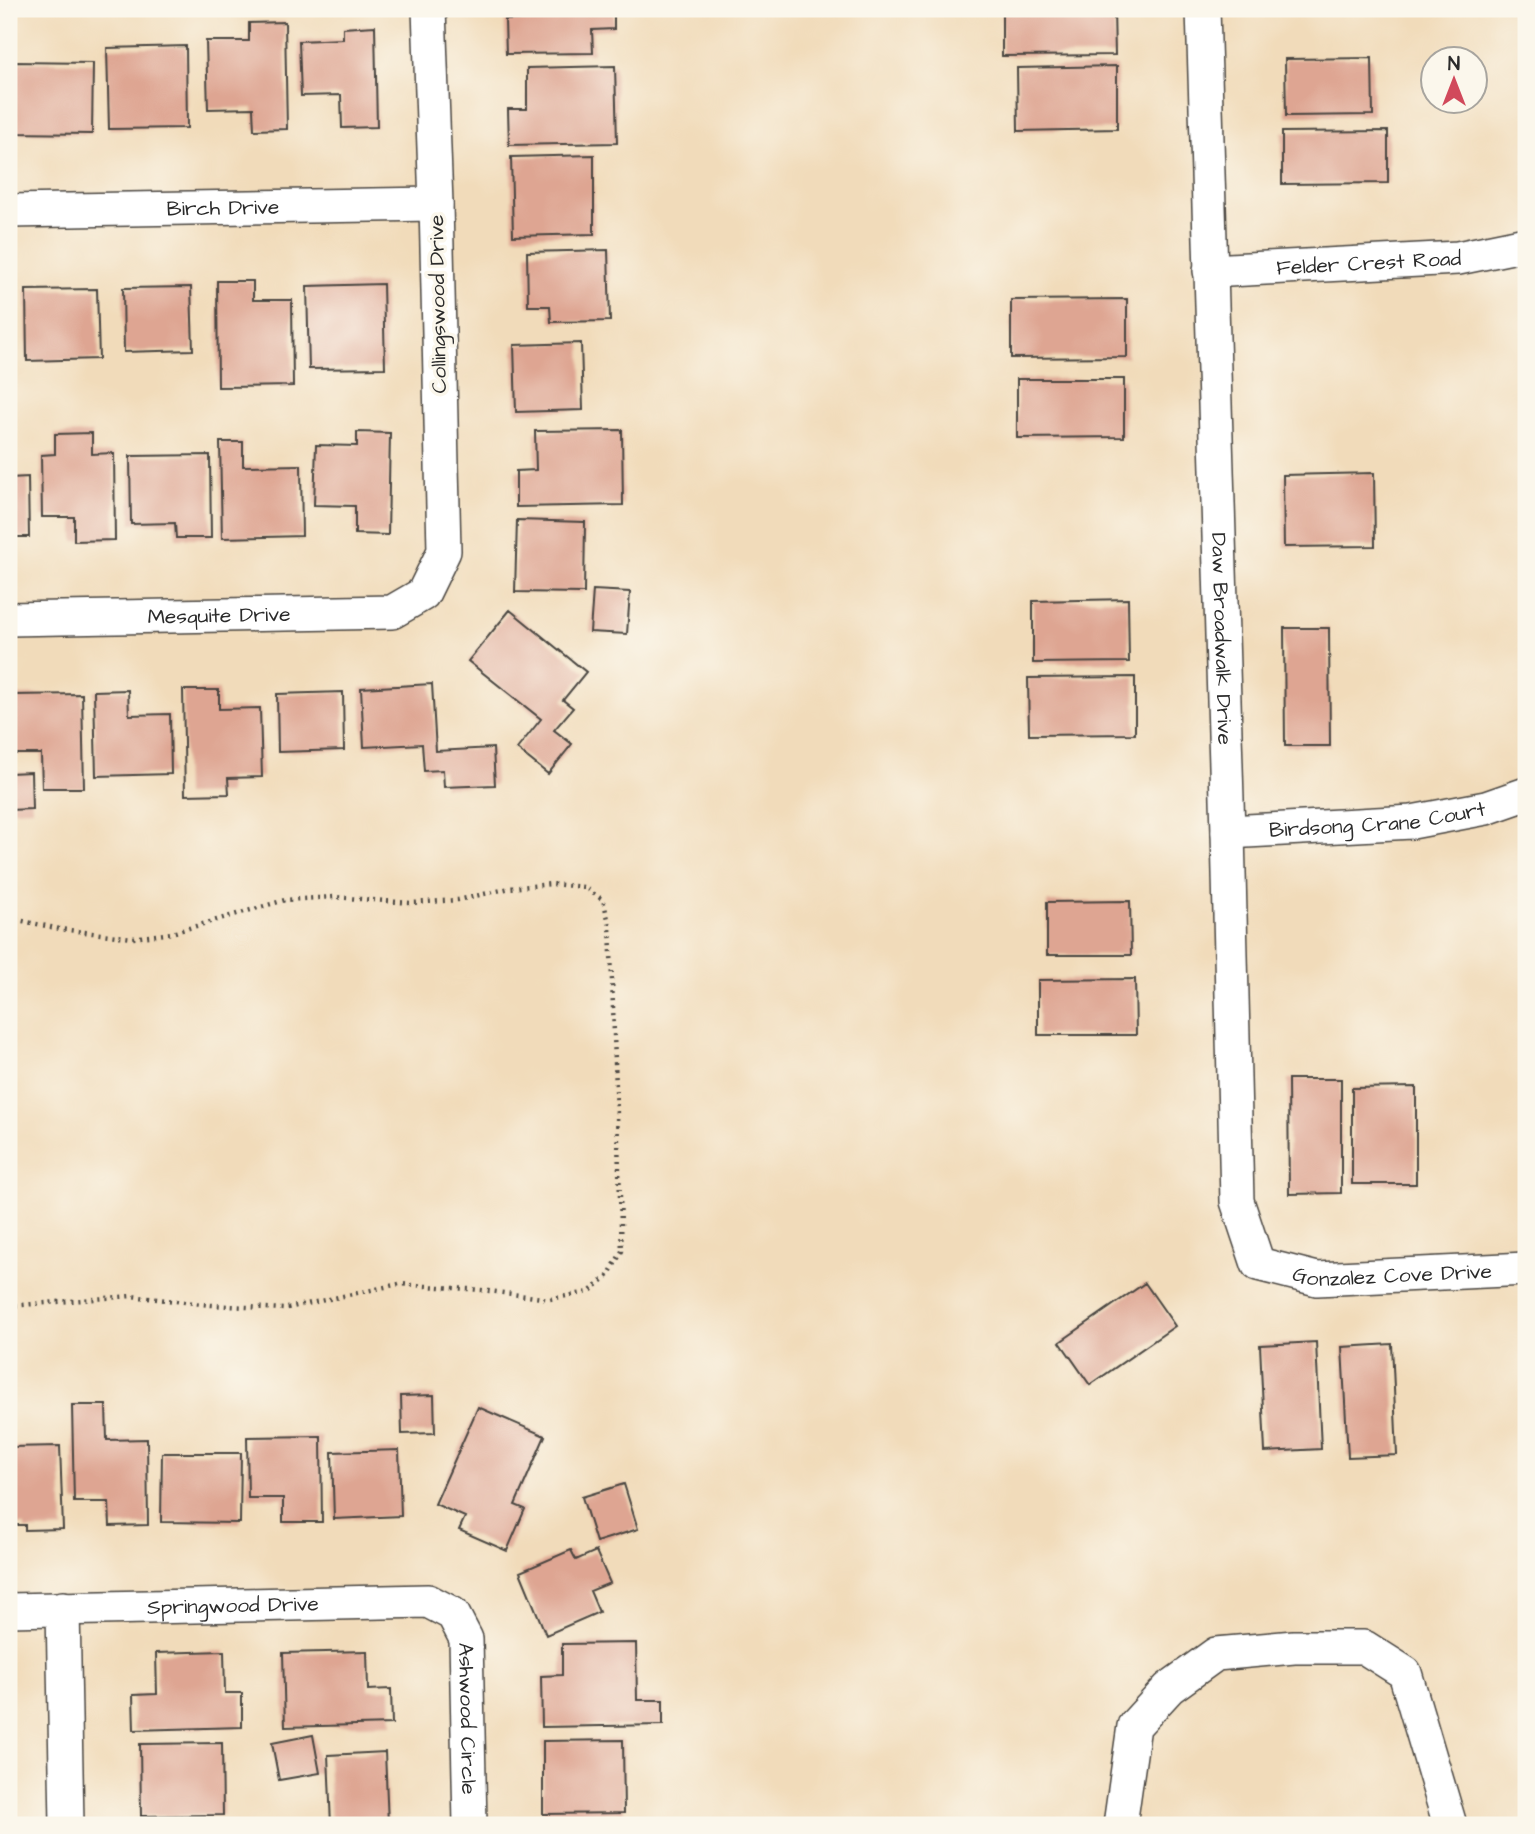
<svg xmlns="http://www.w3.org/2000/svg" width="1535" height="1834" viewBox="0 0 1535 1834" font-family="'Architects Daughter',sans-serif">
<rect width="100%" height="100%" fill="#fbf7ec"/>
<filter id="ink" filterUnits="userSpaceOnUse"><feTurbulence type="fractalNoise" baseFrequency=".0143" numOctaves="2"/><feDisplacementMap in="SourceGraphic" scale="14" xChannelSelector="R" yChannelSelector="G"/><feConvolveMatrix kernelMatrix="1 2 1 2 8 2 1 2 1" color-interpolation-filters="sRGB"/></filter>
<filter id="wash" filterUnits="userSpaceOnUse"><feTurbulence type="fractalNoise" baseFrequency=".00686" numOctaves="4" result="noise"/><feDisplacementMap in="SourceGraphic" scale="28" xChannelSelector="R" yChannelSelector="G"/><feGaussianBlur stdDeviation="1.57" result="paint"/><feColorMatrix in="noise" values="0 0 0 0 0 0 0 0 0 0 0 0 0 0 0 0 0 1.4 0 .05"/><feComposite in="paint" operator="in"/></filter>
<g filter="url(#wash)">
<rect width="100%" height="100%" fill="#f1dbba"/>
<g id="blocks">
<path fill="#dea592" d="M524,9H614V29L592,30L593,53L506,54L505,20L524,19Z
M1002,9H1114L1115,55L1002,56Z
M285,22L287,129L254,130L253,108L208,109L206,41H249V23Z
M375,26L377,127L342,128L341,95L301,96L299,41L343,39V28Z
M186,46L187,128L109,129L107,48Z
M1372,58L1373,115L1286,116L1285,59Z
M13,62L93,63L92,134L11,133Z
M615,66L617,143L509,145L508,109H527V68Z
M1117,66V129L1018,131L1017,68Z
M1388,131V183L1282,184V132Z
M594,155V234L513,236L511,157Z
M608,250L610,321L551,322L550,306H528L527,252Z
M217,281H253V300H292L293,386L218,387Z
M383,284L385,368L309,369L307,286Z
M191,287L193,350L124,352L123,288Z
M97,289L99,359L27,361L26,290Z
M1127,299V357L1011,358V300Z
M581,343L583,410L516,412L514,345Z
M1017,379H1124V437L1017,438Z
M622,430L623,505L516,507V471L536,470L535,431Z
M357,432L390,433L388,535L355,534V506L314,505L316,445L357,446Z
M92,433V454L114,453L115,540L74,541V517H42L41,455L55,454V434Z
M220,442H243V466L301,465L302,536L222,538Z
M210,455L211,538H176L175,523L131,524L130,456Z
M1374,473L1375,546L1284,547L1283,475Z
M28,477L29,537H9V478Z
M517,520L585,522L584,593L515,592Z
M593,590L630,592L627,634L590,632Z
M1128,599L1129,662L1033,663V601Z
M510,610L586,672L563,700L573,708L554,730L572,744L548,774L517,749L541,719L468,661Z
M1284,628H1329L1330,746H1285Z
M1135,677V734L1029,735L1028,678Z
M432,684L436,751L493,748L495,785L444,787L443,770L424,771L422,744L364,747L361,688Z
M128,690L129,715L170,714L171,774L96,776L94,691Z
M183,690H219V709L260,708L262,777L228,778L229,794L185,795Z
M343,692L344,750L278,752L277,694Z
M82,694L84,788H42L41,754H14L12,695Z
M31,772L32,809L9,810V773Z
M1130,901L1131,955H1047V902Z
M1135,979L1136,1035H1038V980Z
M1288,1079H1341V1193L1289,1194Z
M1416,1087V1184H1352V1088Z
M1145,1283L1175,1326L1090,1385L1060,1342Z
M1316,1342L1321,1449L1265,1452L1260,1345Z
M1392,1344L1397,1455L1348,1457L1342,1347Z
M434,1395L435,1433L402,1434L401,1396Z
M72,1405H106L107,1440L147,1439L148,1525L110,1526L109,1502H74Z
M478,1407L545,1436L515,1505L525,1509L507,1551L459,1530L465,1517L435,1504Z
M321,1436L322,1522H283V1498H248L247,1437Z
M60,1446L63,1529L25,1530V1525H9V1447Z
M399,1450L401,1516L334,1519L332,1452Z
M162,1453H241L240,1523L161,1522Z
M624,1484L638,1529L596,1542L582,1497Z
M571,1550L576,1560L596,1551L610,1583L590,1591L599,1612L546,1635L520,1572Z
M636,1643L637,1700H663V1725L542,1727L541,1676L562,1675V1644Z
M224,1651L225,1693H242V1727L134,1730L133,1695L157,1694L156,1653Z
M367,1651L368,1690L391,1689L392,1724L285,1727L283,1653Z
M313,1735L320,1773L279,1780L272,1743Z
M623,1740L624,1813L543,1814V1741Z
M222,1743L223,1815L141,1816L140,1744Z
M385,1752L388,1824L331,1825L328,1755Z"/>
</g>
</g>
<g filter="url(#ink)">
<use href="#blocks" fill-opacity="0" stroke="#494540" stroke-width="2"/>
<g fill="none" stroke-linecap="round" stroke-linejoin="round">
<g stroke="#494540" stroke-width="36">
<g id="minor">
<path id="s1" d="M1203,9L1228,832L1237,1201L1258,1264L1317,1279L1526,1269"/>
<path id="s2" d="M9,211L436,204"/>
<path id="s3" d="M1210,271L1458,258L1526,244"/>
<path id="s4" d="M9,619L392,612L423,594L444,551L436,204L429,9"/>
<path id="s5" d="M1228,832L1412,822L1486,808L1526,794"/>
<path d="M63,1608L67,1825"/>
<path id="s6" d="M9,1610L428,1601L453,1614L466,1639L470,1825"/>
<path d="M1120,1825L1134,1726L1169,1688L1216,1654L1294,1647H1364L1405,1673L1450,1825"/>
</g>
</g>
<path stroke="#494540" stroke-width="4.5" stroke-dasharray="2 5" stroke-linecap="butt" d="M9,918L60,929L133,938L172,933L285,900L334,897L411,903L458,900L510,888L552,884L584,887L603,900L610,926L622,1251L608,1276L589,1292L550,1299L481,1290L399,1284L283,1309L211,1305L131,1296L9,1306"/>
<use href="#minor" stroke="#fff" stroke-width="33"/>
</g>
</g>
<g text-anchor="middle" dominant-baseline="central" stroke-width="7" stroke-linejoin="round" paint-order="stroke">
<g font-size="21" fill="#2b2b2b" stroke="#fbf7ec">
<text stroke="none"><textPath href="#s2" startOffset="214">Birch Drive</textPath></text>
<text stroke="none"><textPath href="#s3" startOffset="159">Felder Crest Road</textPath></text>
<text transform="translate(438 304) rotate(-91)">Collingswood Drive</text>
<text stroke="none"><textPath href="#s4" startOffset="210">Mesquite Drive</textPath></text>
<text stroke="none"><textPath href="#s1" startOffset="630">Daw Broadwalk Drive</textPath></text>
<text stroke="none"><textPath href="#s5" startOffset="150">Birdsong Crane Court</textPath></text>
<text stroke="none"><textPath href="#s1" startOffset="1395">Gonzalez Cove Drive</textPath></text>
<text stroke="none"><textPath href="#s6" startOffset="224">Springwood Drive</textPath></text>
<text stroke="none"><textPath href="#s6" startOffset="555">Ashwood Circle</textPath></text>
</g>
</g>
<rect width="1535" height="1834" fill="none" stroke="#fbf7ec" stroke-width="35"/>
<g transform="translate(1454 80)"><circle r="33" fill="#fbf7ec" stroke="#a8a59f" stroke-width="2"/>
<path d="M0-5L12 26L0 18L-12 26Z" fill="#d1495b"/>
<text y="-10" font-size="19" font-weight="bold" text-anchor="middle" fill="#2b2b2b">N</text>
</g>
</svg>
